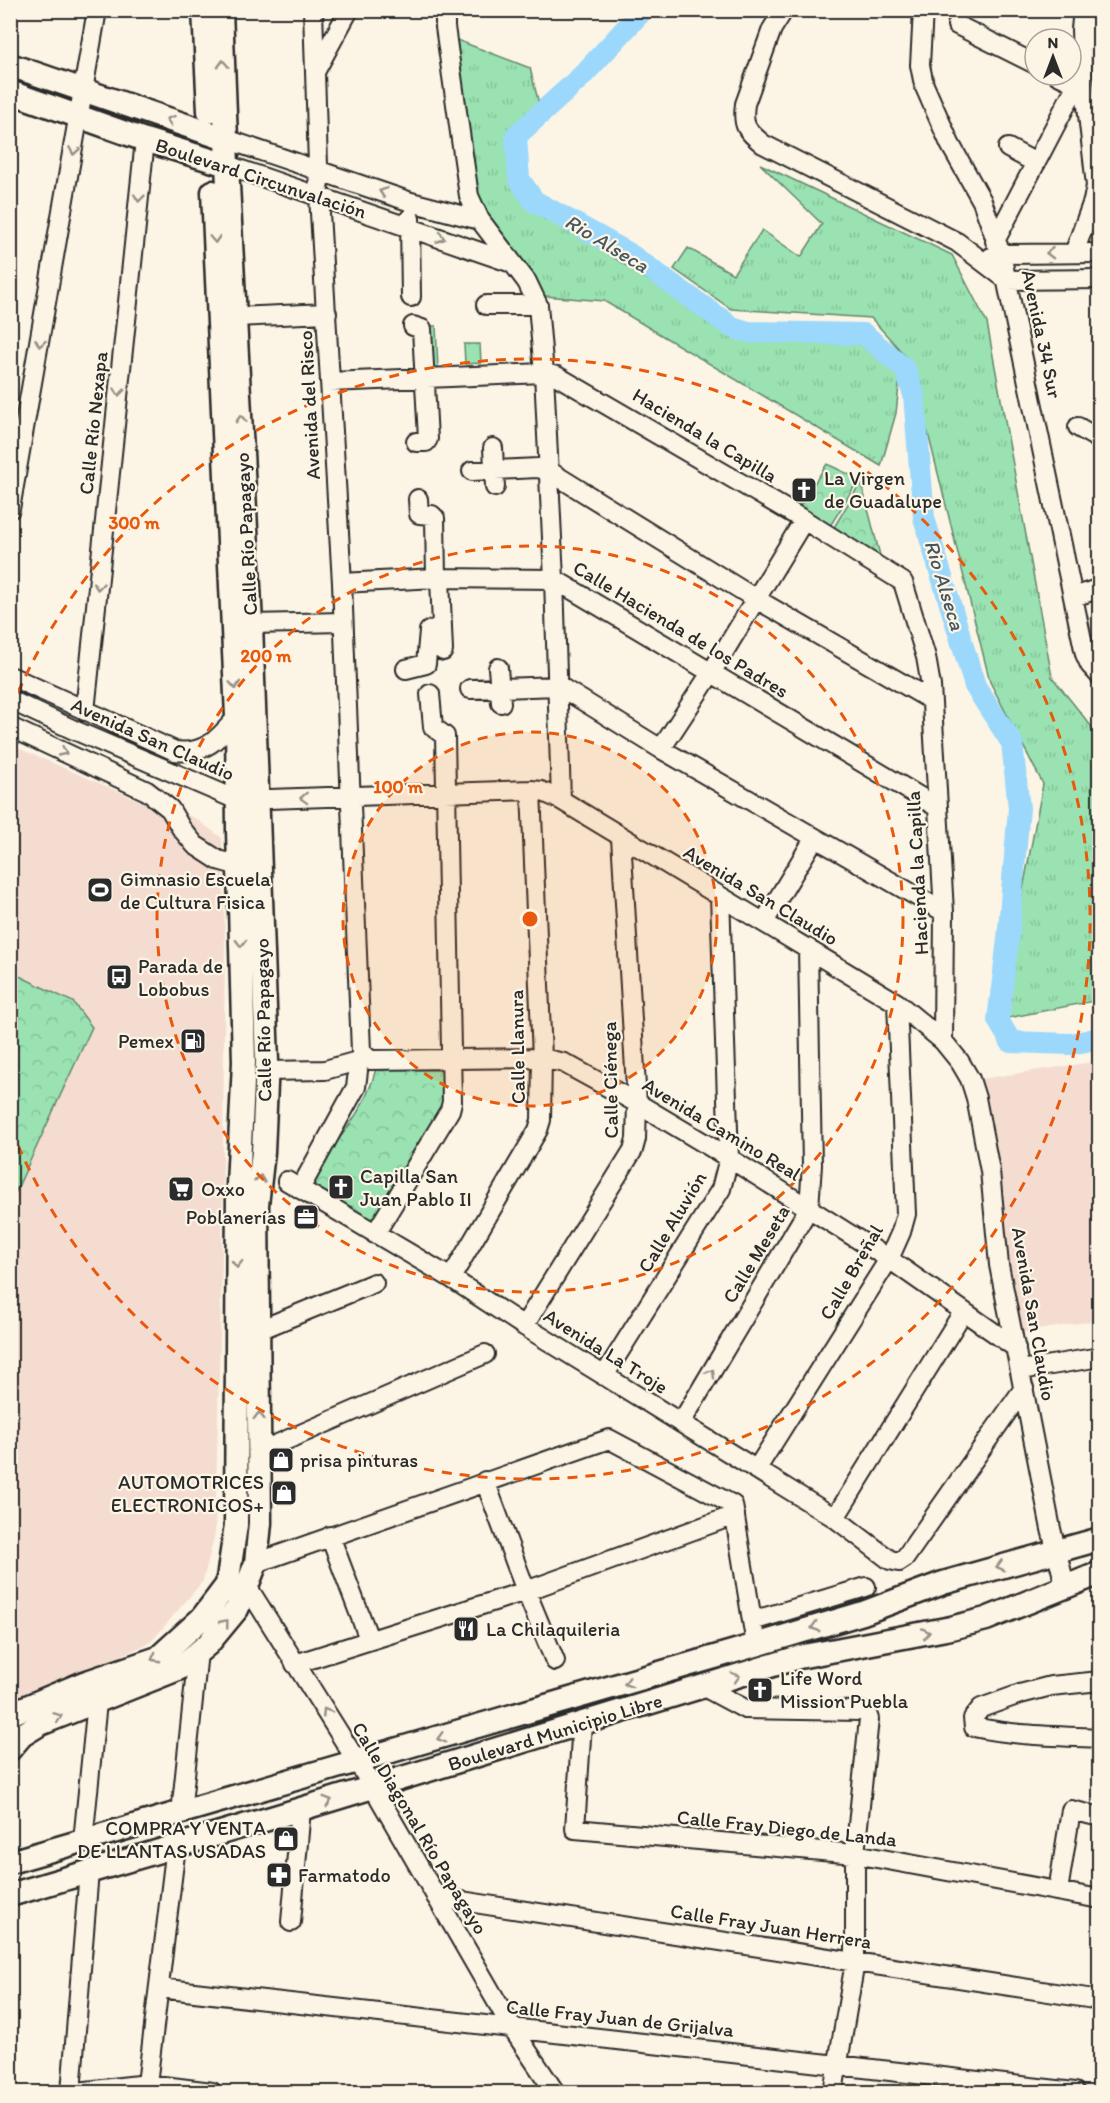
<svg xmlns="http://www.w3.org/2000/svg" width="1110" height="2103" viewBox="0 0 1110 2103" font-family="Itim,sans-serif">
<defs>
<pattern id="grass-tufts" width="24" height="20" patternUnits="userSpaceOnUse" patternTransform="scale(1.5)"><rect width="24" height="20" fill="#9ae2b1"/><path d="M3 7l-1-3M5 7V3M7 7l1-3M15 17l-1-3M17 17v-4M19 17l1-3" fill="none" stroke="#85c298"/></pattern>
<pattern id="forest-crowns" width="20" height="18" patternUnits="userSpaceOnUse" patternTransform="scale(1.5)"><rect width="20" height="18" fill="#9ae2b1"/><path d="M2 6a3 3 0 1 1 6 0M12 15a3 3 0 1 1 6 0" fill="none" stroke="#85c298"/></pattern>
</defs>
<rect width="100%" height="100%" fill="#fcf5e5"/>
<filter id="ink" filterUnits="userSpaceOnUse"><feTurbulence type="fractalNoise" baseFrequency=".0167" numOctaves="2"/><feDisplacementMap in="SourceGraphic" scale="12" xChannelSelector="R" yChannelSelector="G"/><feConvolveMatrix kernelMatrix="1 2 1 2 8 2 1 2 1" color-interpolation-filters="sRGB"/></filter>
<g filter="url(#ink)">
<path fill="#f4ddd0" d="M11,745L136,799L168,808L195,818L222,838L225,936L222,1261L215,1534L203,1581L151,1642L11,1706Z
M1099,1061V1320L1019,1333L980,1079Z"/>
<path fill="url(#grass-tufts)" stroke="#62866e" stroke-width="1.5" d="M457,40L530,68L539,104L512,131L520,197L732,334L866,344L900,376L896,413L881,466L604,301L545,296L479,210Z
M760,164L952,255L987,323L1052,677L1099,736V1000L998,1020L1043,784L990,682L910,361L871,318L731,309L674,269L688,248L733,274L762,230L801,257L822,224Z"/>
<path fill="url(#forest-crowns)" stroke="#62866e" stroke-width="1.5" d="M426,326H436L438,369L427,370Z
M464,344H480L481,363L465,364Z
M827,464L859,479L827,531L796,511Z
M861,482L882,563L830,534Z
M11,972L73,1002L92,1027L11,1202Z
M376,1069L445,1070V1097L439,1114L384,1199L375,1223L325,1204L306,1178C335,1145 365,1112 376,1069Z"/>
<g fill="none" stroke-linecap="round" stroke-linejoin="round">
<path stroke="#9bd8fc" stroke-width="22" d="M643,10L581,77L516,136L519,179L534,201L628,253L732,327L748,332L864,334L905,369L914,395L924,518L975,686L1012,743L1019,808L1008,939L998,1020L1011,1042L1071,1044L1100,1038"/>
<g stroke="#2b2b2b" stroke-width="22">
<path id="minor" d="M313,10L319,196L342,583L361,1051L370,1060L542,1058L564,1063L637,1103L729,1158L889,1259L1016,1348
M445,10V27L469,196L480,220L527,282L538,305L544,373L554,579L561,800
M784,10L772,29L745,104C742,126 746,130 763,144L957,242L1007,280
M923,10L920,65L924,85L950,144L982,201L1001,254L1085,654L1090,665L1100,676
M957,25L1035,64
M315,72L349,10
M1058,75L1085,88
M226,139L411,202L480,220
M1008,148L1036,163
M227,165L512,263
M410,218L411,297
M995,241L1077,84
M1074,253L1093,201L1096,186L1082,61L1081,29L1083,10
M991,257L1001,254L1100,253
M1007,280L1100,279
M486,305H538
M236,317L327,313
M413,326L422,329L428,439L426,442H416
M330,382L544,373L557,376L804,520L903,582L926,657L931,686L944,912L943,1041
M1078,427L1100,440
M493,448L495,487
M472,471L538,468L549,471L756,599L931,700
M418,499L419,514L432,515L435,518L436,578
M10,509L97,10
M440,578L443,651
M342,583L436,578L554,579L937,807
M1074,597L1100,588
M251,624L343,622
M498,668L501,703
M406,669L426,664L429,631L442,626
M10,676L175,751C205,755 219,738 237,717
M470,689L559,686L661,749L944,912
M10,700L74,730L237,800L531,790L541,791L561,800L897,1003L943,1041L960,1062L970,1079L976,1098L990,1171L999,1265L1051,1529L1065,1585
M85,711L145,140
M10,727L147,791L170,809L181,828L195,845L218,860L239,866
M661,749L711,673L804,520
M764,922L814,839
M267,1071L325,1070L354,1062
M287,1181L451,1278L524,1326L835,1518L890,1560L899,1562L905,1558L1024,1388
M300,1189L356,1087L358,1071L354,1062
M375,1234L450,1110L452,1102L445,736L433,727L430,694
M451,1278L538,1130L541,1120L542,1058L531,790
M524,1326L633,1150L636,1139L637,1103L621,837
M259,1330L374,1283
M1021,1370L1100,1357
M604,1376L721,1189L729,1158L720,896
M681,1423L809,1208L812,1165L808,948
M259,1452L485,1354
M756,1470L889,1259L901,1232L906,1214L897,1003
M485,1481L526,1591L555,1661
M835,1518L963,1312
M330,1536L369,1639
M256,1563L609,1439L733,1505L756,1645
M247,1586L373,1787L512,2028L555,2092
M752,1621L866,1587
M295,1664L526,1591L735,1515
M1100,1681L1051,1686L1020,1694L981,1708L973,1718L974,1727C1015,1736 1058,1736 1100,1738
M704,1687L745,1709L861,1711L867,1714L869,1719L855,1854V1962L833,2092
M582,1723L575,1829L855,1854L1100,1899
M181,1813L198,1652
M83,1841L97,1702
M1058,1891L1071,1810L1100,1817
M436,1897L1100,2000
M291,1922L301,1809
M159,1988L1075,2092
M147,2084L176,1846
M71,2092L89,1871
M77,2092L147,2084L212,2092"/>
</g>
<g stroke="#2b2b2b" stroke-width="27">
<path id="major" d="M204,10L209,111
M10,65L226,139
M10,92L145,140L227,165
M10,1714L84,1683L158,1658L202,1618L227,1585L236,1525L238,1185L244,1062L238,830L237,717L213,192
M10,1749L22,1735L40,1724L178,1669L208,1644L237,1609L247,1586L256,1563L260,1523L257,1205L263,1152L267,1062L251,624L227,165L221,10
M10,1862L756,1645L863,1613L943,1583L1100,1539
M10,1895L278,1816L799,1657L951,1628L986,1619L1100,1573"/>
</g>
<use href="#minor" stroke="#fcf5e5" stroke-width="18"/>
<use href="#major" stroke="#fcf5e5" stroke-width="22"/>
</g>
<defs><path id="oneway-chevron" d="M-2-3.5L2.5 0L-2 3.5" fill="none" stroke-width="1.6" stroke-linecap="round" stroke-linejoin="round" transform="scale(1.5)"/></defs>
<g stroke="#949088">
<use href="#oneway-chevron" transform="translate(223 64) rotate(-92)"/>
<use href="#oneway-chevron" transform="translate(170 120) rotate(-161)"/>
<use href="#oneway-chevron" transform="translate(74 151) rotate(99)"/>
<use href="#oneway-chevron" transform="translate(383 192) rotate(-161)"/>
<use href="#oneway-chevron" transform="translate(139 198) rotate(96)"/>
<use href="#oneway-chevron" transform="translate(441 238) rotate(19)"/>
<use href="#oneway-chevron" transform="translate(215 239) rotate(87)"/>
<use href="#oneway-chevron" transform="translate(1050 253) rotate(179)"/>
<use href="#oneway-chevron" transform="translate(40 343) rotate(100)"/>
<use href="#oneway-chevron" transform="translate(119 392) rotate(96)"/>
<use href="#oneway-chevron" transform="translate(241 419) rotate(-93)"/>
<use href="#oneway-chevron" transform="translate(98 586) rotate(96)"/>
<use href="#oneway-chevron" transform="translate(235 685) rotate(87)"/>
<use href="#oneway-chevron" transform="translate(63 752) rotate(25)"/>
<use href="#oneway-chevron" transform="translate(304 798) rotate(178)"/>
<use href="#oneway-chevron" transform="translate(241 943) rotate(89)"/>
<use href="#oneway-chevron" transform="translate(260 1179) rotate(-83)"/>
<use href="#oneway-chevron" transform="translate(237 1264) rotate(90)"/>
<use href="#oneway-chevron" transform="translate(711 1373) rotate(-59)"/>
<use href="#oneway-chevron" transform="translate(259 1416) rotate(-90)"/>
<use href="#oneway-chevron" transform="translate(1000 1566) rotate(165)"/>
<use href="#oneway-chevron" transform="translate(225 1623) rotate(-51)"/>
<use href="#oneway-chevron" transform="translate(815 1627) rotate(163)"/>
<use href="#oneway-chevron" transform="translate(926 1633) rotate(-11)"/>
<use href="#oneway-chevron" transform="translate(155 1658) rotate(152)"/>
<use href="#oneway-chevron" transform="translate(736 1677) rotate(-17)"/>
<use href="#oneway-chevron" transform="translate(628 1683) rotate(164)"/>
<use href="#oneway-chevron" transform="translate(326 1712) rotate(-122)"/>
<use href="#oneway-chevron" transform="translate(58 1717) rotate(-21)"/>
<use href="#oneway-chevron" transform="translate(441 1738) rotate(164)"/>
<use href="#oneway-chevron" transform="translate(328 1801) rotate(-17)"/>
</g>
</g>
<circle cx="530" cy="919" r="187" fill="#e8590c" fill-opacity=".12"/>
<g fill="none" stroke="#e8590c" stroke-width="3" stroke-dasharray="10 8">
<circle cx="530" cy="919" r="187"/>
<circle cx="530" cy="919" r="373"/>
<path d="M11 709A560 560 0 1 1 11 1129"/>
</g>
<defs>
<g id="church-square" transform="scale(1.35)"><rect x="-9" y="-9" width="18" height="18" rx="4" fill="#2b2b2b" stroke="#fcf5e5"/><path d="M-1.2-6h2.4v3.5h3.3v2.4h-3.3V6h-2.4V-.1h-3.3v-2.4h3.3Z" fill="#fff"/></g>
<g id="stadium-square" transform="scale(1.35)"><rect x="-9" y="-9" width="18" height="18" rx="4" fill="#2b2b2b" stroke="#fcf5e5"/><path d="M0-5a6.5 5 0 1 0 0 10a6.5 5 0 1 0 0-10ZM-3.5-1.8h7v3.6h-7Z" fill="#fff"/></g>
<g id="bus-square" transform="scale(1.35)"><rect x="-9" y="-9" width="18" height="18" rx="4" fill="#2b2b2b" stroke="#fcf5e5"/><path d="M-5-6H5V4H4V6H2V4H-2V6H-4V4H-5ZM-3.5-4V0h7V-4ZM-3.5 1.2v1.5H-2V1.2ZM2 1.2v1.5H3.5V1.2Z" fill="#fff"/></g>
<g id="fuel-square" transform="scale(1.35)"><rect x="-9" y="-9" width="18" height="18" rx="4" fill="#2b2b2b" stroke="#fcf5e5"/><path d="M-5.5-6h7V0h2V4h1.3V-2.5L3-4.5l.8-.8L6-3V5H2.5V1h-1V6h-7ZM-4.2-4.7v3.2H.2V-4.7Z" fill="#fff"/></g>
<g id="supermarket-square" transform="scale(1.35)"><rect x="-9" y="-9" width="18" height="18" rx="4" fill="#2b2b2b" stroke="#fcf5e5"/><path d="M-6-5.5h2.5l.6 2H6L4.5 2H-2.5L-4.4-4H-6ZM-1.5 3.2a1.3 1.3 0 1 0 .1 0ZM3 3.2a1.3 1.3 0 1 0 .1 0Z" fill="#fff"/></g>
<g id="office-square" transform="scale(1.35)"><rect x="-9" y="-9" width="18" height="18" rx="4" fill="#2b2b2b" stroke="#fcf5e5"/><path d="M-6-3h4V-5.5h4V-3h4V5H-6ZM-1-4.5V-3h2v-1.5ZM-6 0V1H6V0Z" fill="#fff"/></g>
<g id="shop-square" transform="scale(1.35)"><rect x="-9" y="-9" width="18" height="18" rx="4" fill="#2b2b2b" stroke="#fcf5e5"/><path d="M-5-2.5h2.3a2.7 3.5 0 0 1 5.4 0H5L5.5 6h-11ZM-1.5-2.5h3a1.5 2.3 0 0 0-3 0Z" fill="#fff"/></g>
<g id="restaurant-square" transform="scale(1.35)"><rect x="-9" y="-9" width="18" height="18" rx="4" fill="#2b2b2b" stroke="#fcf5e5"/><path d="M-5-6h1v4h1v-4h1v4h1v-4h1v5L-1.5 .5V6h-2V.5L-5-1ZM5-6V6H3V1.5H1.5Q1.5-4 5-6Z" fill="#fff"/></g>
<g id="pharmacy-square" transform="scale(1.35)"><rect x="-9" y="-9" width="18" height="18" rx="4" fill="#2b2b2b" stroke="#fcf5e5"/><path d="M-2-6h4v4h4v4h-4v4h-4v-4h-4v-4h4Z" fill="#fff"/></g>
</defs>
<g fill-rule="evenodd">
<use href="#church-square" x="804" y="490"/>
<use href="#stadium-square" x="100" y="890"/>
<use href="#bus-square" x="119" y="977"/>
<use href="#fuel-square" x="193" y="1041"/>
<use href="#church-square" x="341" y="1187"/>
<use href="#supermarket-square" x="181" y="1189"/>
<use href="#office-square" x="306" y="1217"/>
<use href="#shop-square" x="281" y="1460"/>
<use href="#shop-square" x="284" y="1493"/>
<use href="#restaurant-square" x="466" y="1629"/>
<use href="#church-square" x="760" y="1690"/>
<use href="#shop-square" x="286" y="1839"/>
<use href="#pharmacy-square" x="279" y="1875"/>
</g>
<g text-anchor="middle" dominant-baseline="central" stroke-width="4.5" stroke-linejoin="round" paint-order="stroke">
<g font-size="20" fill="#2b2b2b" stroke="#fcf5e5">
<text transform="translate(261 178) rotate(18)">Boulevard Circunvalación</text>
<text transform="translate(1042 334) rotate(78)">Avenida 34 Sur</text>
<text transform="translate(309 405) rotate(-93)">Avenida del Risco</text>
<text transform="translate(93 423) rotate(-84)">Calle Río Nexapa</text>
<text transform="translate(705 435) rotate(31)">Hacienda la Capilla</text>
<text transform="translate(246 534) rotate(-93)">Calle Río Papagayo</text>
<text transform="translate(681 629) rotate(31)">Calle Hacienda de los Padres</text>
<text transform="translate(153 739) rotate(24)">Avenida San Claudio</text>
<text transform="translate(917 873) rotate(-93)">Hacienda la Capilla</text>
<text transform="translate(761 895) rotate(31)">Avenida San Claudio</text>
<text transform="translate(263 1020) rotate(-91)">Calle Río Papagayo</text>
<text transform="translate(517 1047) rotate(-91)">Calle Llanura</text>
<text transform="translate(610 1080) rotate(-91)">Calle Ciénega</text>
<text transform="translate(722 1129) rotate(31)">Avenida Camino Real</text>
<text transform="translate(672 1222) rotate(-59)">Calle Aluvión</text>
<text transform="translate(756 1254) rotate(-59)">Calle Meseta</text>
<text transform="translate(851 1272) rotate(-60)">Calle Breñal</text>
<text transform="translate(1034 1314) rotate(80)">Avenida San Claudio</text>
<text transform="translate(606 1351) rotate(32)">Avenida La Troje</text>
<text transform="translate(555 1732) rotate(-17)">Boulevard Municipio Libre</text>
<text transform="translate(420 1828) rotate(59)">Calle Diagonal Río Papagayo</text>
<text transform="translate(787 1828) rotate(6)">Calle Fray Diego de Landa</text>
<text transform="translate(771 1926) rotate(9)">Calle Fray Juan Herrera</text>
<text transform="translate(620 2018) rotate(6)">Calle Fray Juan de Grijalva</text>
</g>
<g font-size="20" fill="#2b2b2b" stroke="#fcf5e5" text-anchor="start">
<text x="824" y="478">La Virgen<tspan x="824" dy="23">de Guadalupe</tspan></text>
<text x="120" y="879">Gimnasio Escuela<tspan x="120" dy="23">de Cultura Fisica</tspan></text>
<text x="138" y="966">Parada de<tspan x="138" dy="23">Lobobus</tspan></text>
<text x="174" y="1041" text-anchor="end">Pemex</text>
<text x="360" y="1176">Capilla San<tspan x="360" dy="23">Juan Pablo II</tspan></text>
<text x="201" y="1189">Oxxo</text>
<text x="286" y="1217" text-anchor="end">Poblanerías</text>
<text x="300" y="1460">prisa pinturas</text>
<text x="264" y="1482" text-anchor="end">AUTOMOTRICES<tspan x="264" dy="23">ELECTRONICOS+</tspan></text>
<text x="486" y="1629">La Chilaquileria</text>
<text x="780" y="1678">Life Word<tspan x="780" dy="23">Mission Puebla</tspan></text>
<text x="266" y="1828" text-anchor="end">COMPRA Y VENTA<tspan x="266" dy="23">DE LLANTAS USADAS</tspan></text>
<text x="298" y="1875">Farmatodo</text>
</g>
<g font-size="21" font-style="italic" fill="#47565f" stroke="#fcf5e5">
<text transform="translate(607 243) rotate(31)">Rio Alseca</text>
<text transform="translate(945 585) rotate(73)">Rio Alseca</text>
</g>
</g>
<circle cx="530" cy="919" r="9" fill="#e8590c" stroke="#fcf5e5" stroke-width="3"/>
<g font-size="18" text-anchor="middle" font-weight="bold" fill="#e8590c" stroke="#fcf5e5" stroke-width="4.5" stroke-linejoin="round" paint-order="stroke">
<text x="134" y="529">300 m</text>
<text x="266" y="662">200 m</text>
<text x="398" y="793">100 m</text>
</g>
<rect width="1110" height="2103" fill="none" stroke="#fcf5e5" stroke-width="36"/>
<rect x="18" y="18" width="1074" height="2067" fill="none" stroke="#2b2b2b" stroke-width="2" filter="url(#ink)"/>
<g transform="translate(1053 57)"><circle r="28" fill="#fcf5e5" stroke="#a8a49b" stroke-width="1.5"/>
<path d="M0-4.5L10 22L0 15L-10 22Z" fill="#2b2b2b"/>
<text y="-9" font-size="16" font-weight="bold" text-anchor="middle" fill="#2b2b2b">N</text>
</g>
</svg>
